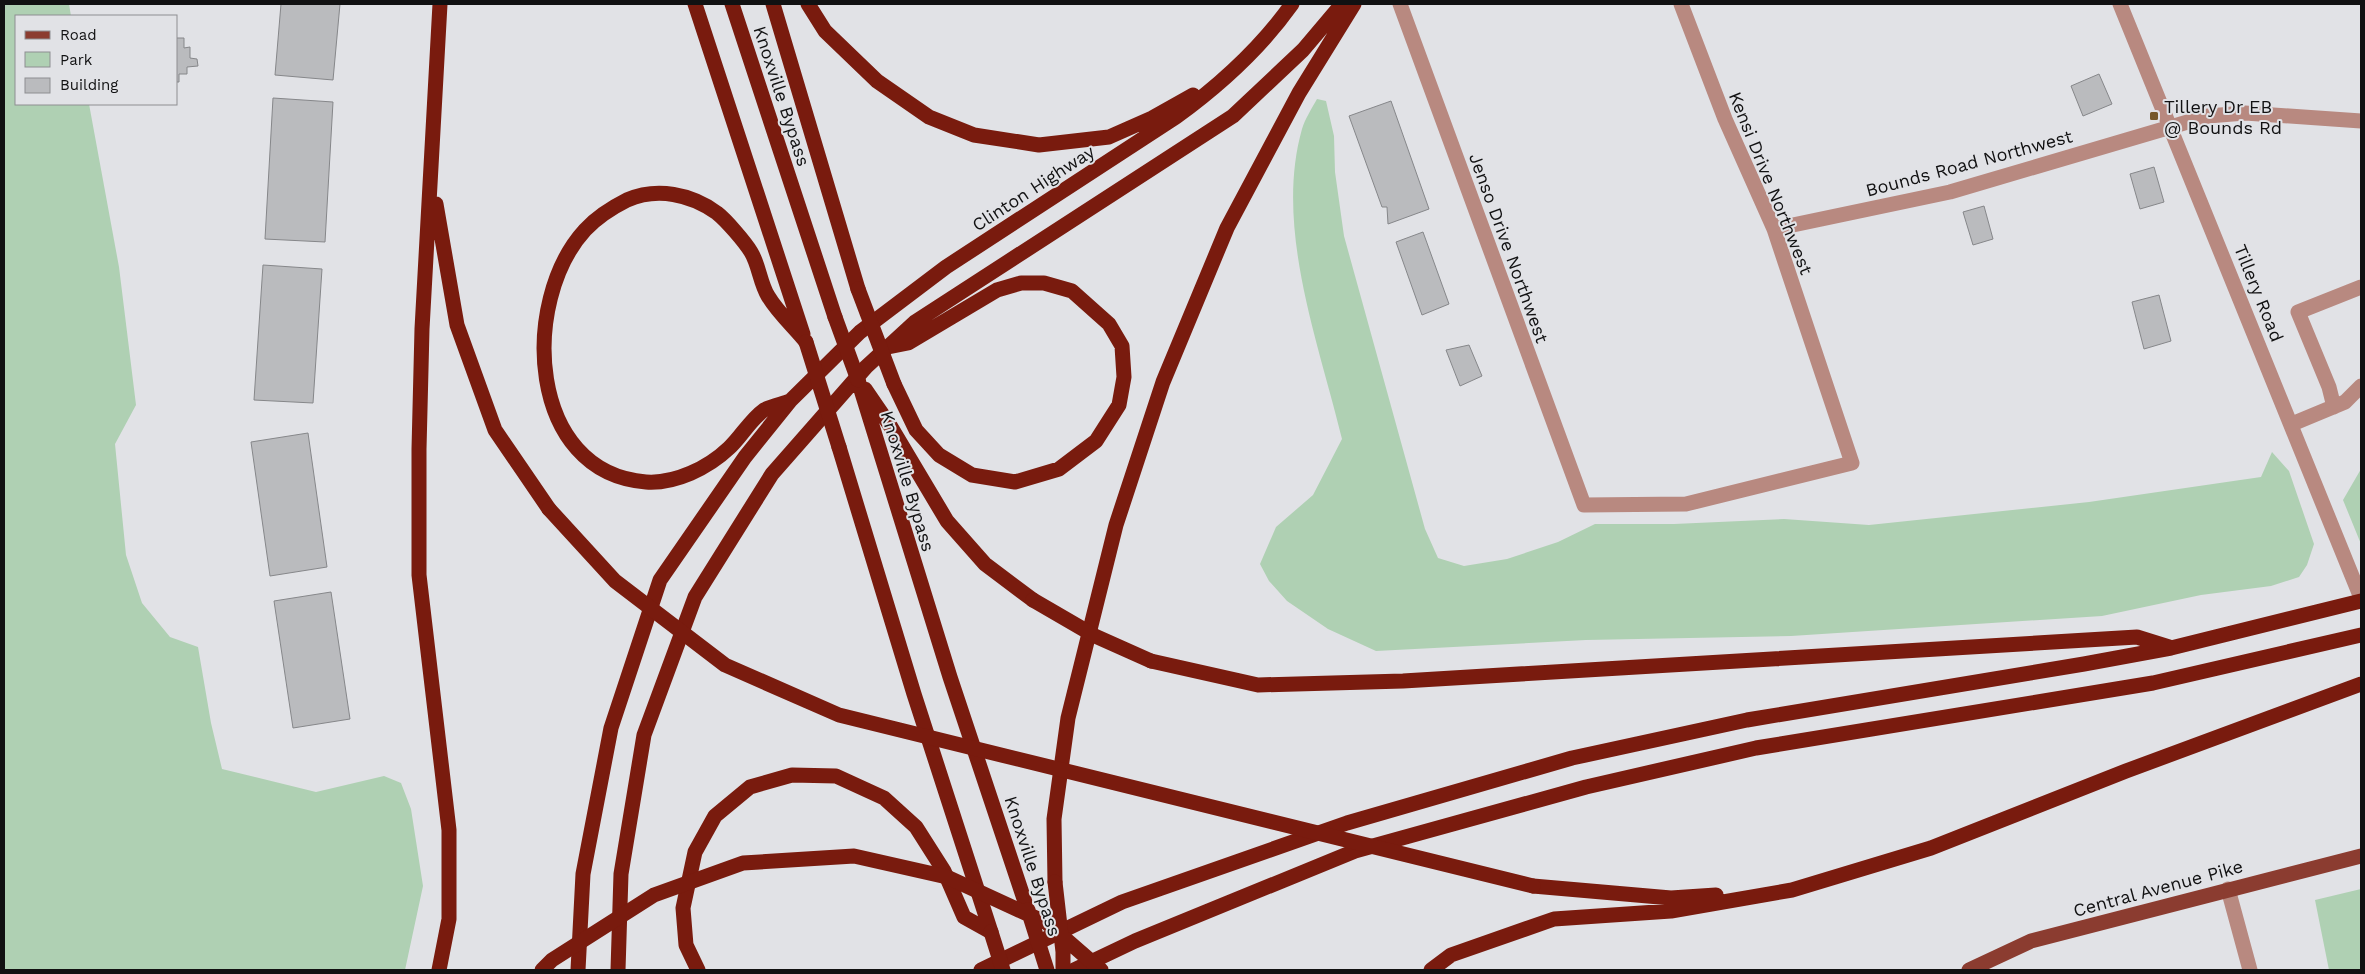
<svg xmlns="http://www.w3.org/2000/svg" width="2365" height="974" viewBox="0 0 2365 974" font-family="'Work Sans',sans-serif">
<rect width="100%" height="100%" fill="#e1e2e6"/>
<path fill="#afd0b3" d="M4,4H69L71,16H16V104H89L119,267L136,405L115,444L126,555L142,603L170,637L198,647L211,723L222,769L316,792L384,776L401,783L411,809L423,886L405,970H4Z
M1317,99L1326,101L1334,136L1335,172L1344,236L1425,529L1438,558L1464,566L1507,559L1558,542L1595,524H1674L1784,519L1869,525L2089,502L2261,477L2272,452L2289,471L2314,544L2307,565L2299,577L2271,586L2201,595L2102,616L1791,636L1586,640L1376,651L1328,629L1287,601L1269,581L1260,564L1276,527L1313,495L1342,439C1319,343 1274,228 1302,129C1305,119 1312,108 1317,99Z
M2361,469V544L2343,500Z
M2361,889V970H2329L2315,900Z"/>
<path fill="#babbbe" stroke="#86878a" d="M281,4H340L333,80L275,75Z
M176,38H184V48L190,47V58L197,59L198,66L187,67V74H179V82H176Z
M2099,74L2112,104L2083,116L2071,86Z
M273,98L333,102L325,242L265,239Z
M1391,101L1429,209L1388,224L1387,207H1382L1349,116Z
M2154,167L2164,202L2140,209L2130,174Z
M1984,206L1993,239L1973,245L1963,212Z
M1423,232L1449,304L1422,315L1396,242Z
M263,265L322,269L313,403L254,400Z
M2159,295L2171,341L2144,349L2132,302Z
M1469,345L1482,376L1460,386L1446,350Z
M308,433L327,567L270,576L251,442Z
M331,592L350,719L293,728L274,601Z"/>
<g fill="none" stroke-linecap="round" stroke-linejoin="round">
<path stroke="#b88980" stroke-width="15" d="M1400,4L1584,505L1686,504L1852,463L1774,229L1725,119L1681,4
M2120,4L2361,598
M1774,229L1950,192L2208,116L2245,113L2361,121
M2334,407L2329,387L2298,312L2361,287
M2292,424L2345,402L2361,386
M2228,889L2250,970"/>
<path stroke="#8b3c30" stroke-width="15" d="M1969,970L2031,941L2361,856"/>
<path stroke="#791b0e" stroke-width="15" d="M695,4L803,334
M732,4L835,317
M773,4L858,289
M808,4L825,31L877,81L929,117L974,135L1039,145L1109,137L1152,118L1193,95
M436,204L457,325L495,430L549,509
M888,347L908,343L997,290L1021,283H1044L1072,291L1109,324L1122,346L1124,377L1119,405L1096,441L1059,469L1015,482L972,475L939,455L916,430L894,384
M858,380L950,677L1025,902
M865,389L891,427L947,521L985,564L1033,600
M790,401C782,404 771,406 764,410C750,420 741,437 729,448C708,468 675,484 646,482C527,473 520,301 585,230C597,217 611,208 627,200C657,187 691,194 717,213C726,220 745,242 751,252C759,265 760,283 768,296C778,313 794,327 806,342
M839,447L914,694L991,932
M1151,661L1258,685L1403,681L2137,637L2169,647
M1055,882L1054,819L1068,718L1116,525L1163,382L1227,228L1299,93L1354,4
M1533,886L1671,898L1716,895
M439,970L449,919V830L419,575V449L422,329L440,4
M578,970L583,874L611,728L660,580L745,457L790,401L860,332L946,267L1176,117C1220,85 1260,49 1292,4
M618,970L621,874L644,735L695,597L772,474L866,367L915,322L1233,116L1303,50L1342,4
M698,970L686,945L683,908L695,852L715,816L750,787L792,775L836,776L884,798L916,827L944,871L964,917L991,932
M981,970L1122,902L1347,823L1572,758L1747,720L2084,664L2171,648L2361,601
M1074,970L1135,941L1355,851L1586,787L1756,748L2153,683L2361,635
M1431,970L1451,955L1554,919L1671,911L1792,890L1931,848L2126,771L2361,684"/>
<path stroke="#791b0e" stroke-width="15" d="M858,289L894,384
M835,317L858,380
M806,342L839,447
M549,509L615,581L725,665L839,715L1533,886
M1033,600L1095,636L1151,661
M1055,882L1063,952V970
M1028,910L1047,970
M991,932L1003,970
M542,970L552,960L654,895L743,863L854,856L947,877L1047,923L1101,970"/>
</g>
<rect fill="#76592c" stroke="#e1e2e6" stroke-width="2" x="2149" y="111" width="10" height="10" rx="2.5"/>
<g text-anchor="middle" dominant-baseline="central" stroke-width="4" stroke-linejoin="round" paint-order="stroke">
<g font-size="18" fill="#111112" stroke="#e1e2e6">
<text transform="translate(782 96) rotate(72)">Knoxville Bypass</text>
<text transform="translate(1969 163) rotate(-15)">Bounds Road Northwest</text>
<text transform="translate(1771 183) rotate(68)">Kensi Drive Northwest</text>
<text transform="translate(1033 188) rotate(-33)">Clinton Highway</text>
<text transform="translate(1509 248) rotate(70)">Jenso Drive Northwest</text>
<text transform="translate(2259 293) rotate(68)">Tillery Road</text>
<text transform="translate(908 481) rotate(73)">Knoxville Bypass</text>
<text transform="translate(1033 866) rotate(72)">Knoxville Bypass</text>
<text transform="translate(2158 888) rotate(-15)">Central Avenue Pike</text>
</g>
<g font-size="18" fill="#111112" stroke="#e1e2e6" text-anchor="start">
<text x="2164" y="106">Tillery Dr EB<tspan x="2164" dy="21">@ Bounds Rd</tspan></text>
</g>
</g>
<rect width="2365" height="974" fill="none" stroke="#111112" stroke-width="10"/>
<rect x="15" y="15" width="162" height="90" fill="#e1e2e6" stroke="#8e8e91"/>
<rect x="25" y="31" width="25" height="8" fill="#8b3c30" stroke="#8e8e91"/>
<text x="60" y="40" font-size="15" fill="#111112">Road</text>
<rect x="25" y="52" width="25" height="15" fill="#afd0b3" stroke="#8e8e91"/>
<text x="60" y="65" font-size="15" fill="#111112">Park</text>
<rect x="25" y="78" width="25" height="15" fill="#babbbe" stroke="#8e8e91"/>
<text x="60" y="90" font-size="15" fill="#111112">Building</text>
</svg>
